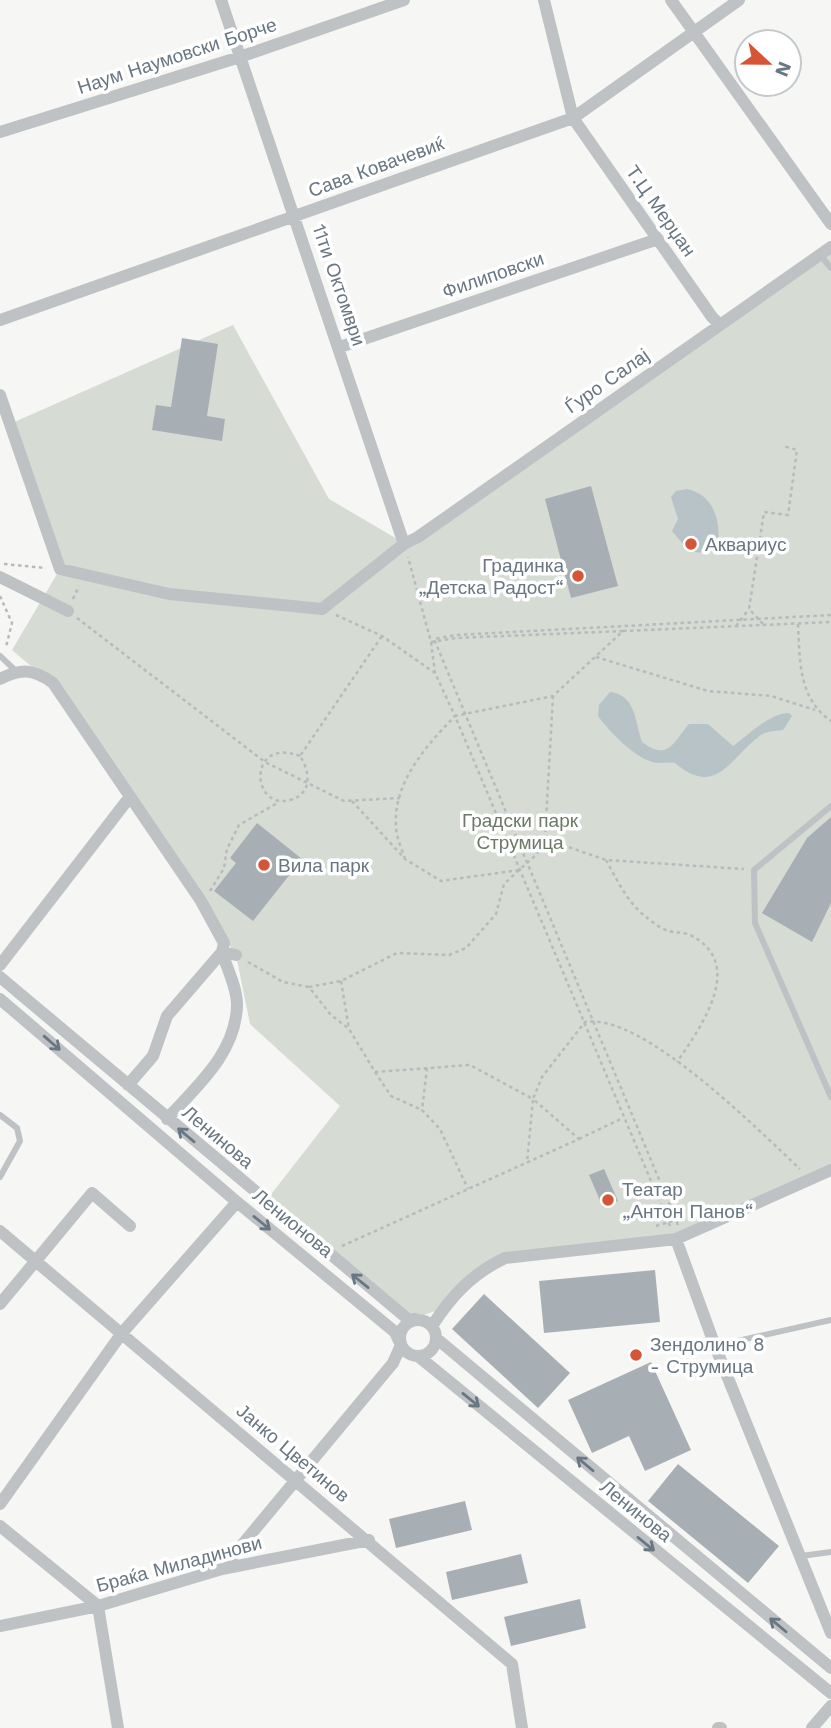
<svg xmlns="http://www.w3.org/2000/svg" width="831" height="1728" viewBox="0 0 831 1728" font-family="'Work Sans',sans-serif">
<rect width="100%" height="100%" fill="#f6f6f4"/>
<path fill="#d6dbd3" d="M831,247V1170L676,1239L505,1258L444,1308L409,1320L265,1202L340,1106L250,1024L236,955L39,673L12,650L60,569L10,424L233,325L329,499L404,543Z"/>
<path fill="#b7c3c7" d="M687,489C712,494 721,519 718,542C697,563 687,549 672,531L678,519L671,497L676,491Z
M610,692C636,695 635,722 642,742C669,762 673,742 689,724H708L733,746C748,736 769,713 789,713L792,716L783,730C776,731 767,731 761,735C731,756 717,799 675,763C669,762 663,763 657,763C636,760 610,732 598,716L599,705Z"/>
<path fill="#a8afb4" d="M182,338L218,344L207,416L225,419L222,441L152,430L156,405L171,407Z
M591,486L618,586L571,598L545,499Z
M831,817V903L812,942L762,913L807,838Z
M257,823L302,859L253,921L214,891L236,863L230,858Z
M604,1169L618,1201L603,1207L589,1175Z
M655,1270L660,1322L544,1333L539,1281Z
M484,1294L570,1373L538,1408L452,1329Z
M651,1362L691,1450L645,1471L629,1436L592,1453L568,1400Z
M678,1464L779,1546L748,1583L648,1501Z
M465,1501L472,1530L396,1548L389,1519Z
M521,1554L528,1583L452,1600L446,1572Z
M580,1599L586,1628L511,1646L504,1617Z"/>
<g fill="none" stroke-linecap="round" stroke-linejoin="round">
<path stroke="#b8bbbd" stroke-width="2.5" stroke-dasharray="3.5 3.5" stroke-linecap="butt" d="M4,564L46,568
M0,596L12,623L6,647
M73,599L79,586
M336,615L382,636L435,673
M77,618L265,762L344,801L400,798
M763,624L749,609L764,512L788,515L797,450L783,446
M798,624C800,661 798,698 831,721
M736,626L749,609
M623,631L831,622
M431,642L456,638L623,631L553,696L455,716L670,1226
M596,657L708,691L771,696L815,710
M300,756C247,736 251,811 290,800C313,794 310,771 300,756L382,636
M352,801L405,859L441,881L519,870L537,854L545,839L606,860L744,869
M545,839L553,696
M405,859C402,849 396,837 396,826C393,782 427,745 455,716L435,673L431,642L408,557
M606,860C617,880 628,903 646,917C652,922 661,929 669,931C676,933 683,932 690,935C747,963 701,1027 677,1062
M519,870L504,884L496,914L466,948L449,955L397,953L341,981L309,987L330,1014L349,1029L375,1072L470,1065L533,1099L527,1163
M210,891L224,868L227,849L239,825L279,802
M248,962L283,982L309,987
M341,981L349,1029
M427,1068L422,1110L440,1129L468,1189
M375,1072L391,1096L422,1110
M579,1139L623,1118
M678,1225L434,639L456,635L831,615
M656,1226L676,1220
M342,1246L579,1139L533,1099L542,1077L585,1022C642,1012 759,1131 800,1169"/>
<path stroke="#bec2c5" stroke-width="6" d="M820,255L831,268
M0,656L16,671
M831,806L754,870L755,923L831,1097
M0,1115L17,1128L20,1141L0,1177
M715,1346L831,1320
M801,1556L831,1552"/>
<path stroke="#bec2c5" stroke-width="12" d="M221,0L404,544
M544,0L573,118L712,317L720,325
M671,0L831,224
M0,132L240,57L404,0
M0,320L573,118L739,0
M340,347L658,239
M0,395L60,569L169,594L322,609L404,544L418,537L831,247
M0,577L68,611
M0,679C21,668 34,669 53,683L201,901L224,943L222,952L167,1016L153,1056L128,1085
M0,965L129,798
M0,977L409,1320L415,1319
M0,999L237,1202L395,1332L399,1341
M167,1119C197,1086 236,1053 237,1005C237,987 227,969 222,952L236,955
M0,1231L512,1664L522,1728
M676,1239L715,1346L831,1633
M0,1304L92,1193L130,1226
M400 1338a18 18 0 1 1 36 0a18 18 0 1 1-36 0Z
M432,1326C452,1295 472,1274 505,1258L676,1239L831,1170
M436,1338L831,1668
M418,1356L831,1693
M0,1504L122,1333L237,1202
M0,1526L98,1606L118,1728
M222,1569L393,1363L401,1345
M0,1626L98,1606L222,1569L369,1540
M718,1728H721
M812,1728L831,1706"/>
</g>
<defs><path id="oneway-shaft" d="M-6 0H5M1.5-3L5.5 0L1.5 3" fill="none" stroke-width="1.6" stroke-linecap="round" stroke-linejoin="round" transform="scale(1.75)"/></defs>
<g stroke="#687782">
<use href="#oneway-shaft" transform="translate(52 1043) rotate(41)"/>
<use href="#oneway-shaft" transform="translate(186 1135) rotate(-140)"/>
<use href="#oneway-shaft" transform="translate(262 1223) rotate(39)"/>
<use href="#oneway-shaft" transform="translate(360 1281) rotate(-141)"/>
<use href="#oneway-shaft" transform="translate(471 1400) rotate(39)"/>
<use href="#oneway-shaft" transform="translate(585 1464) rotate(-140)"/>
<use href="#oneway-shaft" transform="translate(646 1544) rotate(39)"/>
<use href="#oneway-shaft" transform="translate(778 1625) rotate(-140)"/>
</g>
<g fill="#d45636" stroke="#fff" stroke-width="2.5">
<circle cx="691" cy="544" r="7"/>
<circle cx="578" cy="576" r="7"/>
<circle cx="264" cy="865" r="7"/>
<circle cx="608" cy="1200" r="7"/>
<circle cx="636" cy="1355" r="7"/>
</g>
<g text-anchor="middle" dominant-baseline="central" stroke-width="7" stroke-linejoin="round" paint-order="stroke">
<g font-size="19" fill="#687782" stroke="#fff">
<text transform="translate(177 56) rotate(-18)">Наум Наумовски Борче</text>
<text transform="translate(376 167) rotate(-20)">Сава Ковачевиќ</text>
<text transform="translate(661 211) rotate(55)">Т.Ц Мерџан</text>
<text transform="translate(493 275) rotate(-19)">Филиповски</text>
<text transform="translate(339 285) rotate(71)">11ти Октомври</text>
<text transform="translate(607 381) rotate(-35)">Ѓуро Салај</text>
<text transform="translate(218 1137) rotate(40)">Ленинова</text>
<text transform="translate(293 1223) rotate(39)">Ленионова</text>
<text transform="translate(293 1453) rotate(40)">Јанко Цветинов</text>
<text transform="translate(636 1511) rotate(39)">Ленинова</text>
<text transform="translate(179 1564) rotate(-15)">Браќа Миладинови</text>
</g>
<g font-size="19" fill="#687782" stroke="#fff" text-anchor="start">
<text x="705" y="544">Аквариус</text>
<text x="564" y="565" text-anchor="end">Градинка<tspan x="564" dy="22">„Детска Радост“</tspan></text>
<text x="278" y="865">Вила парк</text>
<text x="622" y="1189">Театар<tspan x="622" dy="22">„Антон Панов“</tspan></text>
<text x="650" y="1344">Зендолино 8<tspan x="650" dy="22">- Струмица</tspan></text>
</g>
<g font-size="19" fill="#6b7a66" stroke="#fff">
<text x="520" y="820">Градски парк<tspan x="520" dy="22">Струмица</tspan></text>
</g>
</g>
<g transform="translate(768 63) rotate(112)"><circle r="33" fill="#ffffff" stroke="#c3c9cd" stroke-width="2"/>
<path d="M0-5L12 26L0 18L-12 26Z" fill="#d45636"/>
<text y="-10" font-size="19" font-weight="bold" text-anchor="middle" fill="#687782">N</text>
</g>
</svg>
